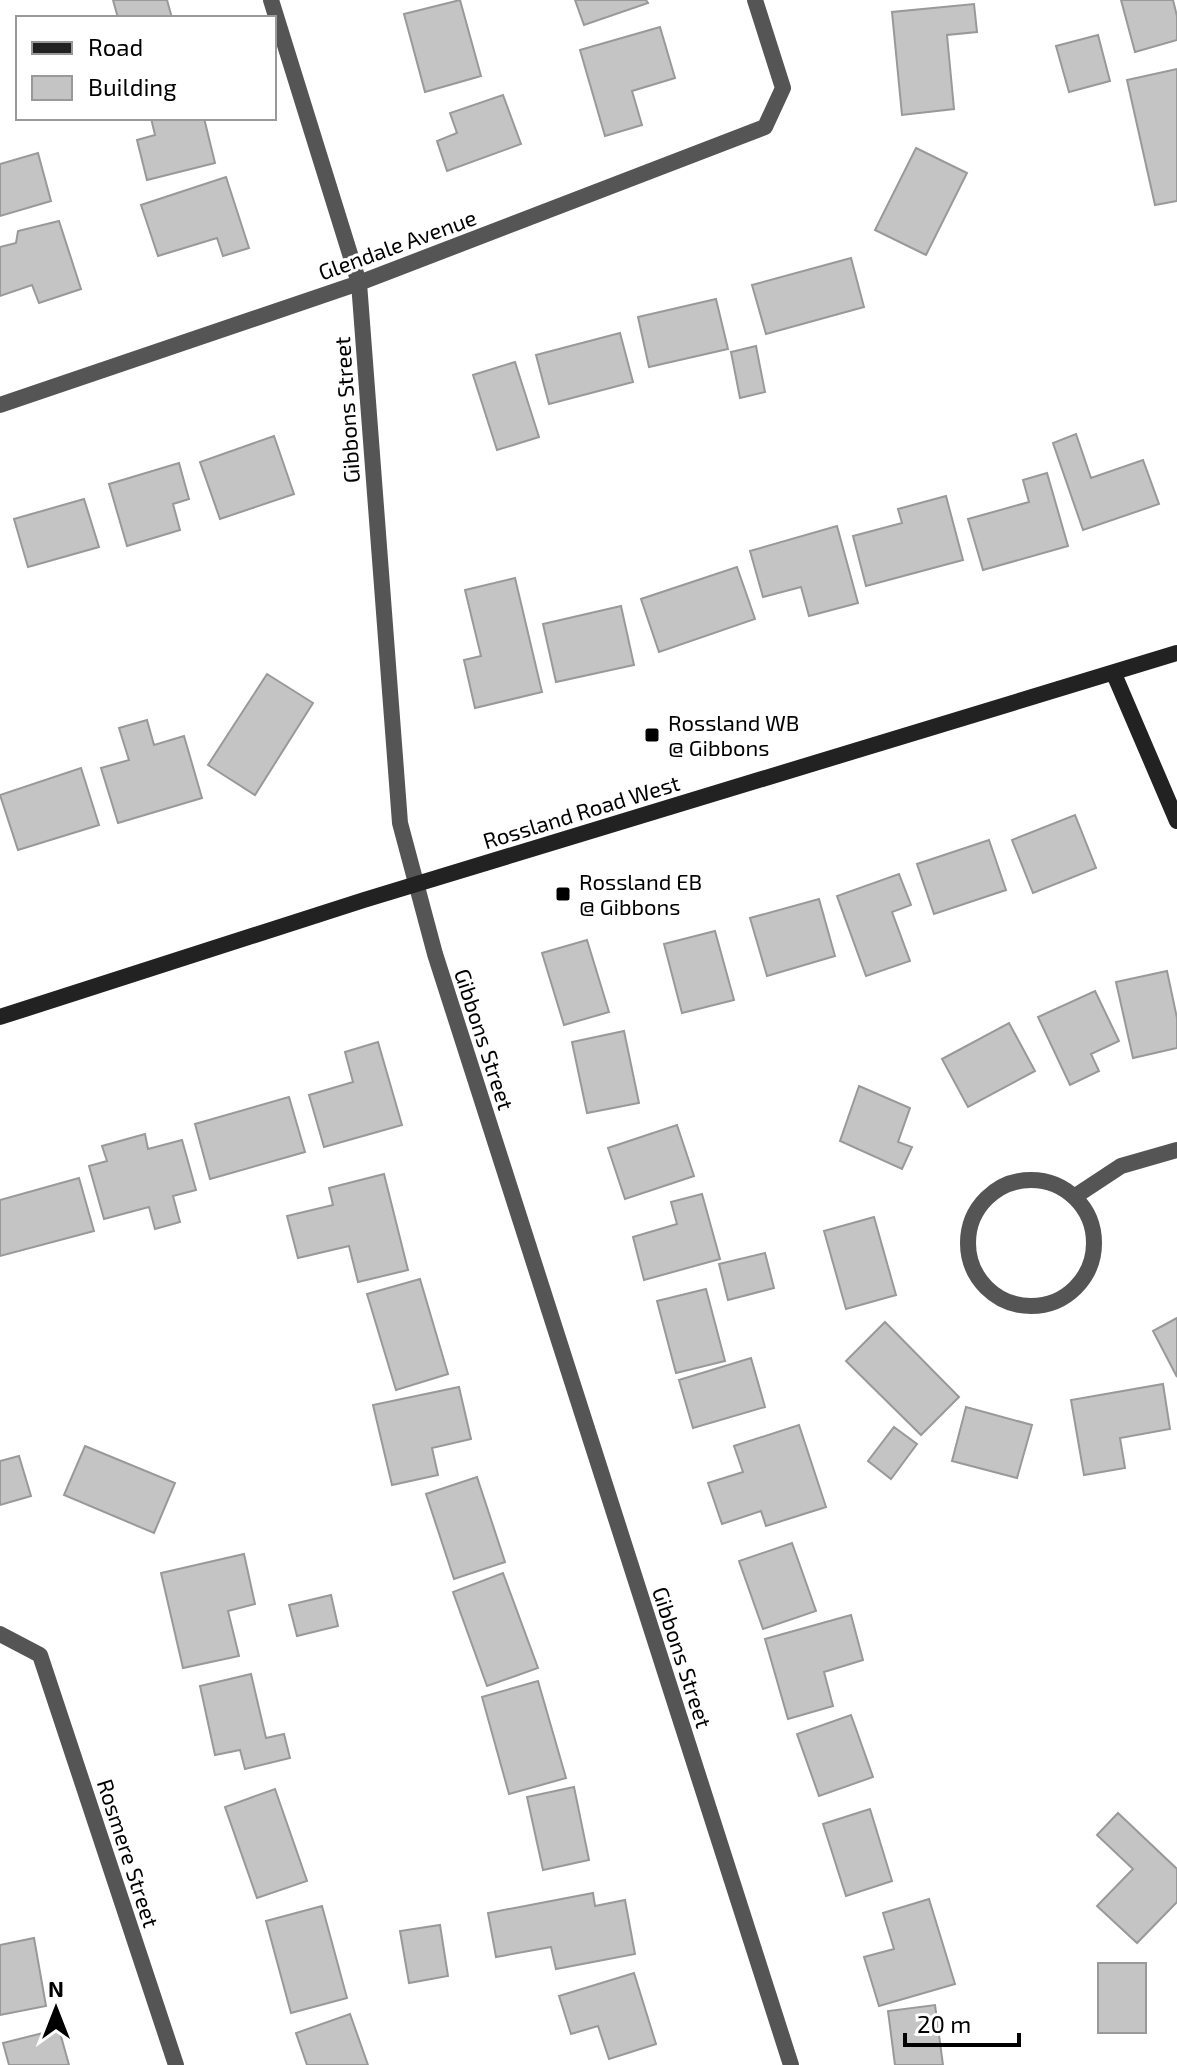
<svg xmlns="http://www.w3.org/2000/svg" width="1177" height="2065" viewBox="0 0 1177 2065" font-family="'Exo 2',sans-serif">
<rect width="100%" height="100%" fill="#fff"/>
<path fill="#c4c4c4" stroke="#999" stroke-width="2" d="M113,0H167L172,18H118Z
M460,0L481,76L425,92L404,14Z
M575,0H646L648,3L584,25Z
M1121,0H1173L1177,16V40L1135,52Z
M974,4L977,32L947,35L954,109L902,115L892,12Z
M660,27L675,78L632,91L642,125L605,136L580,50Z
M1098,35L1110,81L1069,92L1056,46Z
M1177,69V201L1155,205L1127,80Z
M503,95L521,144L447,171L437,141L457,133L450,113Z
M151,118H204L215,163L147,180L137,140L155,135Z
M916,148L967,173L926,255L875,230Z
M38,153L51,201L0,216V164Z
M226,177L249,248L223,256L217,238L158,256L141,205Z
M59,221L81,289L39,303L32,285L0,296V247L16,243L18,231Z
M851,258L864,307L766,334L752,285Z
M716,299L728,349L649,367L638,317Z
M620,333L633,382L549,404L536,355Z
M756,346L765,392L740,398L731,352Z
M515,362L539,437L497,450L473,375Z
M1076,434L1091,478L1143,460L1159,504L1083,530L1053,443Z
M274,436L294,494L220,519L200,462Z
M179,463L189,499L173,504L180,530L127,546L109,484Z
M1047,473L1068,546L983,570L968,519L1029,502L1023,480Z
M946,496L963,560L866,586L853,536L902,523L898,509Z
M84,499L99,547L28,567L14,519Z
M837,526L858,603L809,616L801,587L763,597L750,551Z
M737,567L755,619L659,652L641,599Z
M515,578L542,692L475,708L464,660L481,656L465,590Z
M621,606L634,665L556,682L543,624Z
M267,674L313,703L255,795L208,765Z
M147,720L154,745L184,736L202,798L118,823L101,768L129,760L119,728Z
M81,768L99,825L18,850L0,795Z
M1075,815L1096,868L1033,893L1012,840Z
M989,840L1006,890L934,914L917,864Z
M899,874L911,905L892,912L910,961L866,976L837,896Z
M819,899L835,956L767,976L750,918Z
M715,931L734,1000L682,1013L664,944Z
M587,940L609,1012L564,1025L542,953Z
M1167,971L1177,1018V1048L1133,1058L1116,982Z
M1095,991L1119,1041L1091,1054L1099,1071L1070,1085L1038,1017Z
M1009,1023L1035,1071L968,1107L942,1059Z
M624,1031L639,1103L587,1113L572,1042Z
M378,1042L402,1125L324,1147L309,1095L353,1082L345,1052Z
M859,1086L910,1108L898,1142L912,1147L902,1169L840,1141Z
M289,1097L305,1152L210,1179L195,1124Z
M677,1125L694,1176L625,1199L608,1148Z
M145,1134L148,1149L182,1140L196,1190L173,1196L180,1222L155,1229L149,1207L104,1219L89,1166L107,1161L102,1146Z
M384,1174L408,1270L358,1282L349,1246L298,1258L287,1216L333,1205L329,1188Z
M79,1178L94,1231L0,1256V1200Z
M702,1194L720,1259L644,1280L633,1237L677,1224L671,1202Z
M874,1217L896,1295L846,1309L824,1231Z
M765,1253L774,1288L728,1300L719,1264Z
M420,1279L448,1374L396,1390L367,1294Z
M706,1289L725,1361L676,1373L657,1301Z
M1177,1318V1377L1153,1331Z
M885,1322L959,1397L921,1435L846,1361Z
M751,1358L765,1407L693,1428L679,1380Z
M1163,1384L1170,1429L1120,1438L1125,1468L1084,1475L1071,1400Z
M459,1387L471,1439L432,1448L438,1475L392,1485L373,1405Z
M966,1407L1032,1425L1017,1478L952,1461Z
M799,1425L826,1507L766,1526L761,1511L722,1524L708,1483L743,1472L734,1446Z
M894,1427L917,1444L891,1479L868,1461Z
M85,1446L175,1483L154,1533L64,1495Z
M19,1456L31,1496L0,1505V1461Z
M477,1477L505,1562L454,1579L426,1494Z
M792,1543L816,1611L763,1629L739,1561Z
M244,1554L255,1604L228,1611L239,1656L183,1668L161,1573Z
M503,1573L538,1668L487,1686L453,1592Z
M331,1595L338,1626L297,1636L289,1605Z
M851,1615L863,1660L824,1672L833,1706L788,1719L765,1639Z
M251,1674L266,1738L284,1734L290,1758L245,1769L240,1750L215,1755L200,1686Z
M538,1681L566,1778L509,1794L482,1697Z
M851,1715L873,1777L819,1796L797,1734Z
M574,1787L589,1860L543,1870L527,1797Z
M275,1789L307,1881L257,1898L225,1807Z
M870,1809L892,1881L846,1896L823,1824Z
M1118,1813L1177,1869V1902L1137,1943L1097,1906L1133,1869L1097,1835Z
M593,1893L595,1906L625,1900L635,1954L556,1969L551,1947L496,1957L488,1913Z
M929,1899L955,1984L879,2006L864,1957L894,1949L883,1913Z
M322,1906L347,1998L291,2013L266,1921Z
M440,1925L448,1976L409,1983L400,1931Z
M34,1938L46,2006L0,2015V1945Z
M1098,1963H1146V2033H1098Z
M634,1973L656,2044L609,2059L598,2026L571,2034L559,1996Z
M935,2005L943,2065H895L888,2011Z
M350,2014L368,2065H307L296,2033Z
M59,2029L69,2065H9L3,2043Z"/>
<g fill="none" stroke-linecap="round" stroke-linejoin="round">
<path stroke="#555" stroke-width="16" d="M271,0L359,283L400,823L435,954L791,2065
M0,405L359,283L765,127L783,88L755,0
M968 1243a63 63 0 1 1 126 0a63 63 0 1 1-126 0Z
M1074,1197L1121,1166L1177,1150
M0,1634L40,1655L176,2065"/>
<path stroke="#222" stroke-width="16" d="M1114,674L1177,821
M0,1017L364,900L1177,653"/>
</g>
<g fill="#000" stroke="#fff" stroke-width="3">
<rect x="644" y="727" width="16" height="16" rx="4"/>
<rect x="555" y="886" width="16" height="16" rx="4"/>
</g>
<g text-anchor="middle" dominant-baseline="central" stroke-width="6" stroke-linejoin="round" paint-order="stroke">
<g font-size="22" fill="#000" stroke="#fff">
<text transform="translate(397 244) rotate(-20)">Glendale Avenue</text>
<text transform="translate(346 410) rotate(-94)">Gibbons Street</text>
<text transform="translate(581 811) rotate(-17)">Rossland Road West</text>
<text transform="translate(485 1039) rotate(72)">Gibbons Street</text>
<text transform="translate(683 1657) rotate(72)">Gibbons Street</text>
<text transform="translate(129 1853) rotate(72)">Rosmere Street</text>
</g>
<g font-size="22" fill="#000" stroke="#fff" text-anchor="start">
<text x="668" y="722">Rossland WB<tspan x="668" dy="25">@ Gibbons</tspan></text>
<text x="579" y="881">Rossland EB<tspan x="579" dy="25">@ Gibbons</tspan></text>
</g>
</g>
<rect x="16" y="16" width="260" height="104" fill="#ffffff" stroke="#999999" stroke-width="2"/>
<rect x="32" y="42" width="40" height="12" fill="#222222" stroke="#999999" stroke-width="2"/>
<text x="88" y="56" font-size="24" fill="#000000">Road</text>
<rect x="32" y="76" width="40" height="24" fill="#c4c4c4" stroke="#999999" stroke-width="2"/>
<text x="88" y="96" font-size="24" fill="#000000">Building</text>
<g transform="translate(56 2009)" stroke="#ffffff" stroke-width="6" paint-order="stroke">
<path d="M0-6L14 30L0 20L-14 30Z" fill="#000000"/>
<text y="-12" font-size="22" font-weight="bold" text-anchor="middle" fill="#000000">N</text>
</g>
<path d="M905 2033v12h114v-12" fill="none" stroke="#000000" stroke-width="4"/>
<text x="917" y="2033" font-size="24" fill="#000000" stroke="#ffffff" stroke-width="6" paint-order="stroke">20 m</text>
</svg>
